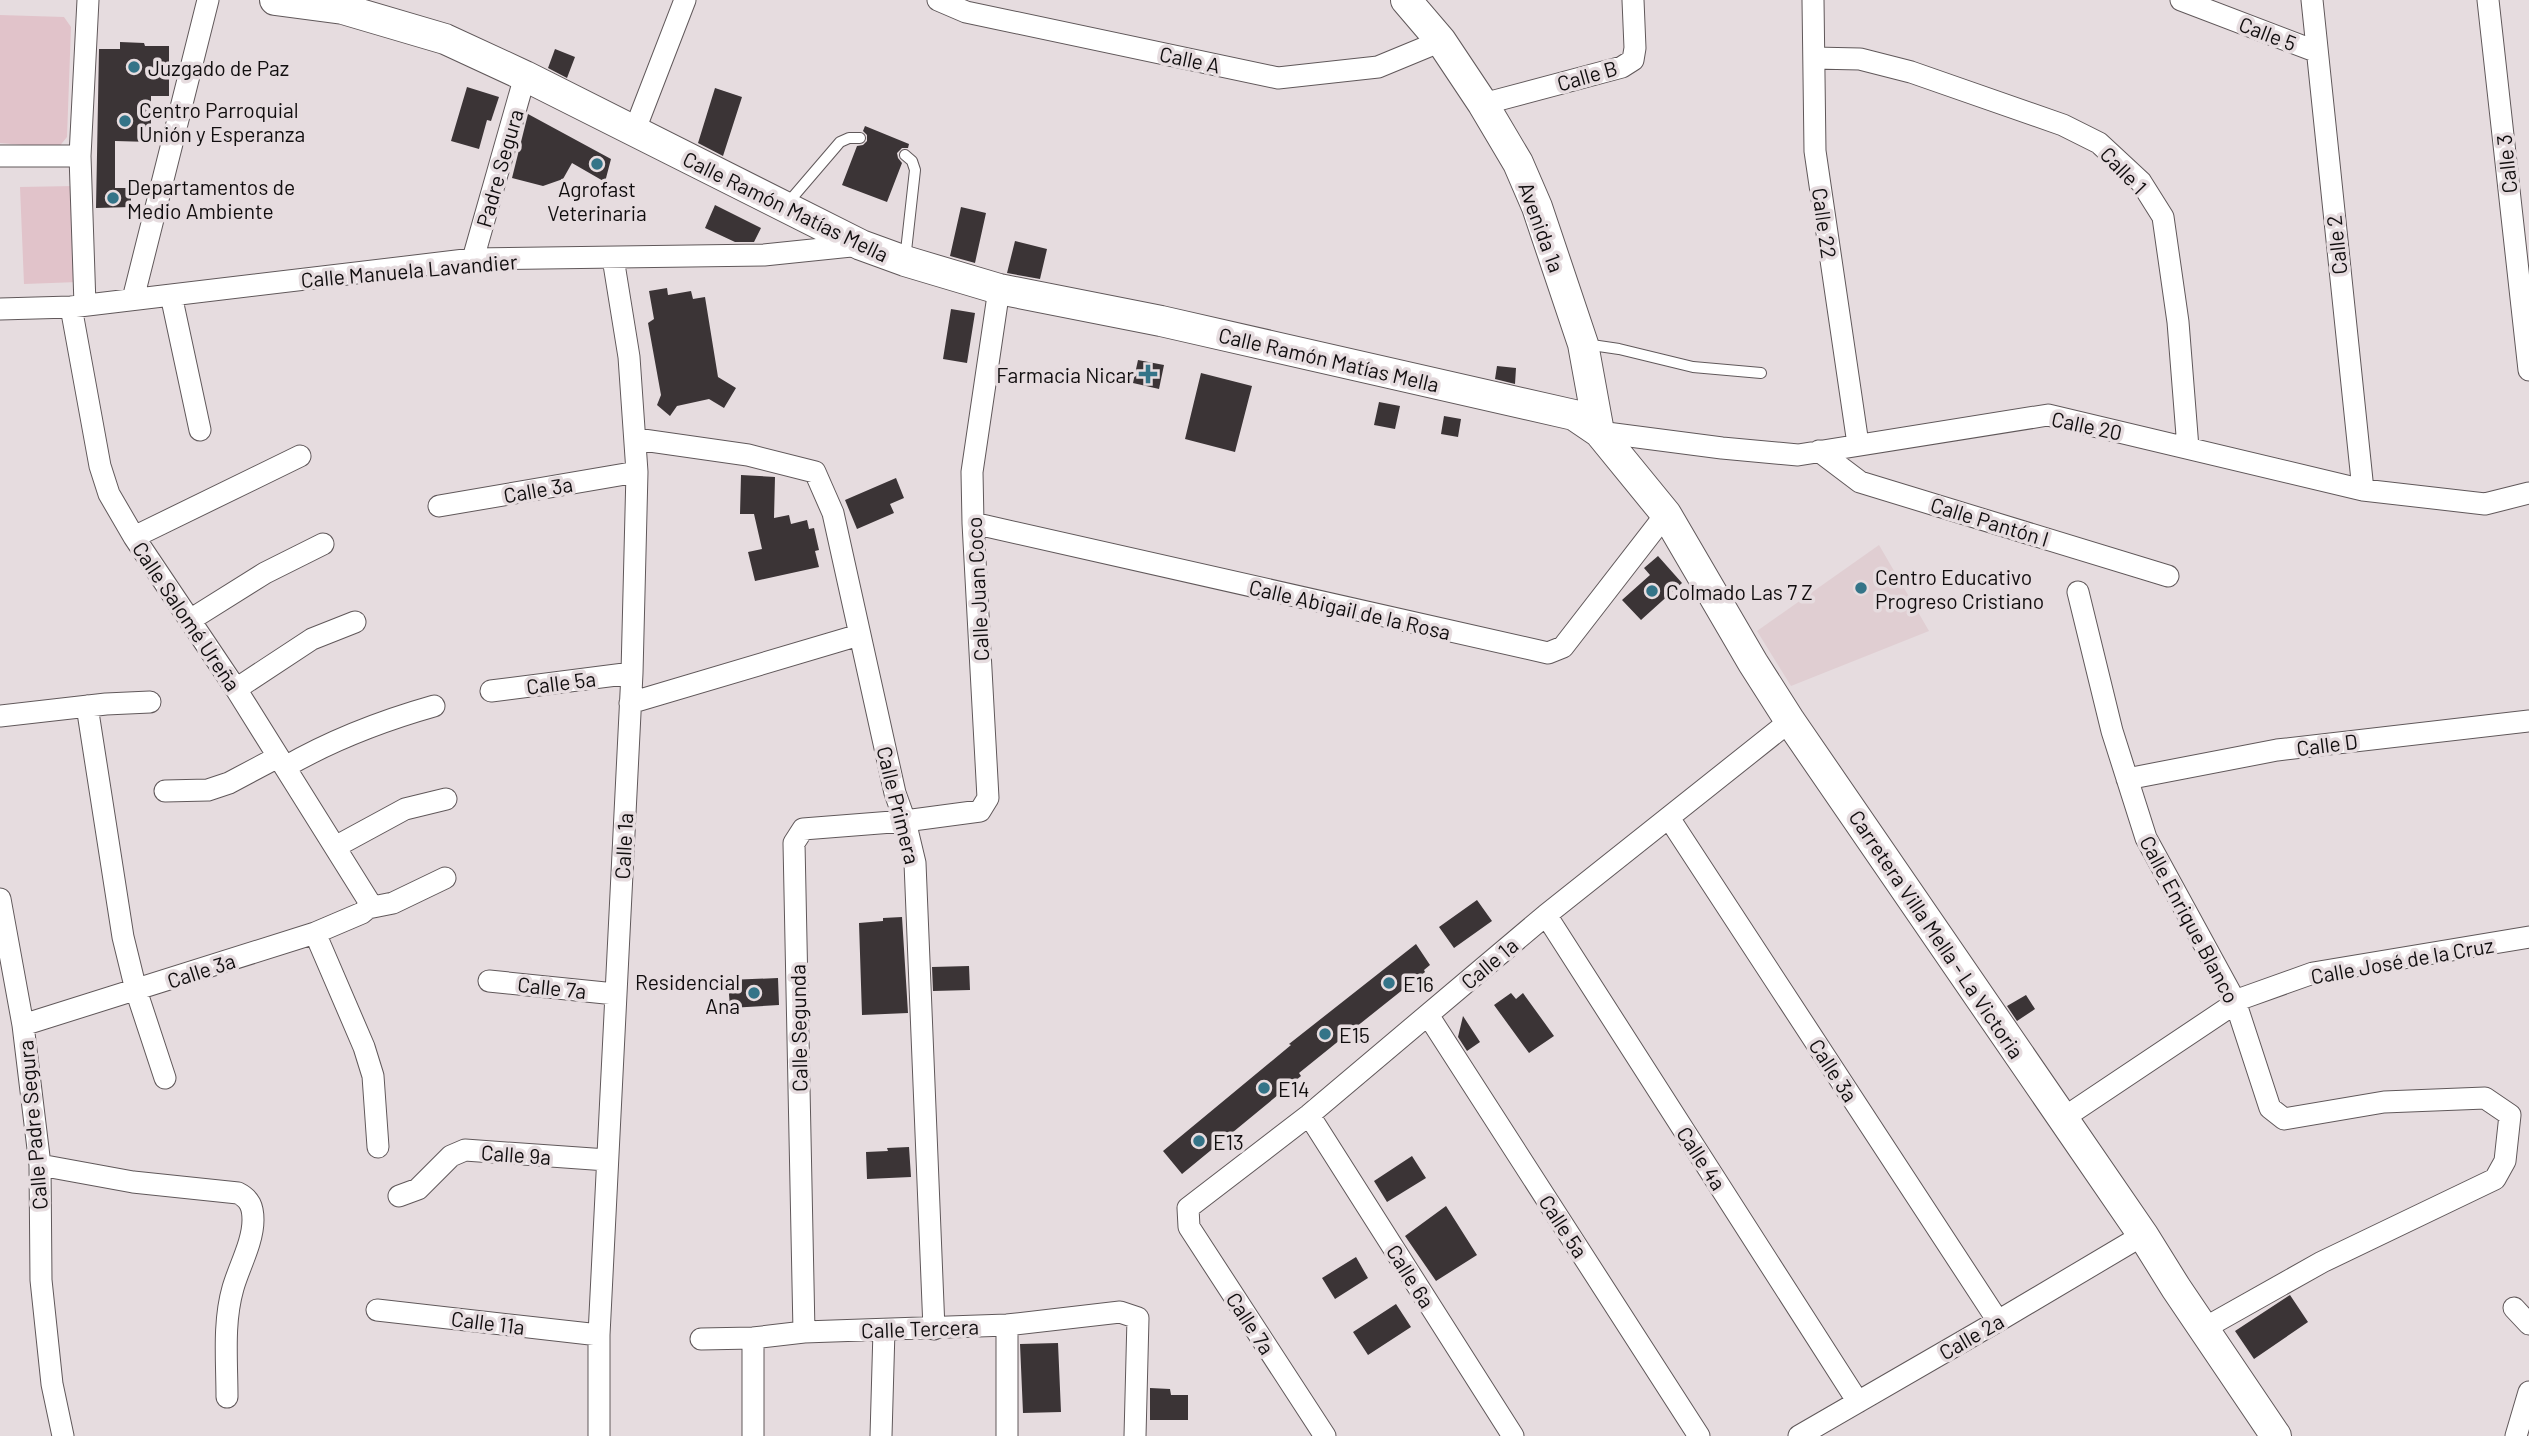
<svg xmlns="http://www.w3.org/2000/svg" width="2529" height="1436" viewBox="0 0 2529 1436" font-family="Barlow,sans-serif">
<rect width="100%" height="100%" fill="#e6dcdf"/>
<path fill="#e0ced2" d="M1879,545L1929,631L1791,686L1757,631Z"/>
<path fill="#e1c3ca" d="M0,15L64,17L71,27L67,137L58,148L0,143Z
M74,186L78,282L24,284L20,187Z"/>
<path fill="#3b3436" d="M120,42L144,43L145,46H169V96H151V142L115,141V188H131V207L96,208L99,49H120Z
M555,49L575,57L567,78L548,68Z
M467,87L499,97L491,121L487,120L479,149L451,141Z
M715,88L742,97L723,156L698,143Z
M528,114L611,159L605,182L572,163L563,179L543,186L512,178Z
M865,126L909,144L908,148H902L897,153L898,158L902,163L887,202L842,185L857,146L863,145L867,141V135L863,131Z
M715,205L761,228L754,242H735L705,228Z
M961,207L986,213L975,263L950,256Z
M1015,241L1047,249L1040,279L1007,273Z
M667,288L668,295L691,291L693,299L705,297L718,377L736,388L724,408L709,399L677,406L670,416L657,405L661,395L648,323L654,319L649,291Z
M951,309L975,313L967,363L943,359Z
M1138,360L1164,365L1159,389L1133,383Z
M1497,366L1516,368L1515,384L1495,379Z
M1201,373L1252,386L1235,452L1185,439Z
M1379,402L1400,406L1395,429L1374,425Z
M1444,416L1461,419L1458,437L1441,434Z
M741,475L775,477L774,518L789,515L791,524L807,520L809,529L814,528L819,550L815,551L819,567L755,581L748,552L762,549L754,514H740Z
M896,478L904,498L890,504L894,513L857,529L845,500Z
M1658,556L1682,583L1641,620L1622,600L1650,575L1644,568Z
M1477,900L1492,921L1454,948L1439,927Z
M902,917L908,1013L862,1015L859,923L883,921V918Z
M1416,944L1430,965L1424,970L1425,972L1361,1023L1299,1073L1301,1076L1182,1174L1163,1151L1291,1045L1289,1044Z
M969,966L970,990L933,991L932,967Z
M778,978L779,1005L730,1008L728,980Z
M1511,993L1516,999L1523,993L1554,1036L1529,1053L1494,1005Z
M2026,995L2035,1009L2017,1021L2007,1006Z
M1463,1016L1480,1042L1467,1051L1458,1037Z
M909,1147L911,1177L867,1179L866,1152L888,1151L887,1148Z
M1412,1156L1426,1178L1387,1202L1374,1181Z
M1446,1206L1477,1255L1436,1281L1405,1236Z
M1356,1257L1368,1278L1335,1299L1322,1278Z
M2290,1295L2308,1322L2254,1359L2235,1331Z
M1396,1304L1411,1327L1368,1355L1353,1332Z
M1058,1343L1061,1412L1023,1413L1020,1344Z
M1150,1388L1170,1389L1171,1395H1188V1420H1150Z"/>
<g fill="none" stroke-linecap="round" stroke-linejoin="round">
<g stroke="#60585a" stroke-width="12">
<path id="lane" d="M786,205L840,142L849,138H860
M905,260L915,170L912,161L905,155
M1585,344L1619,349L1693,367L1761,373"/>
</g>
<g stroke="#60585a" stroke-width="23">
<path id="street" d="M938,0L966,12L1278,78L1378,67L1441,41
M1813,0L1815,151L1858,444
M2181,0L2315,51
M2312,0L2363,490
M2488,0L2529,370
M1814,58L1860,59L1911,72L2063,125L2099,143L2141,182L2163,217L2178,322L2188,448
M1483,104L1622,67L1633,60L1635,48L1633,0
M634,132L685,0
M0,156H80
M473,259L525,76
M171,295L200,430
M133,299L208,0
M85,305L80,156L88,0
M0,309L71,307L473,259L764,255L861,245
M1599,432L1722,448L1798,455L2048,415L2363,490L2485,504L2529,493
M636,439L748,455L815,472L833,513L895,793L905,821L915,863L934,1329
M1819,451L1860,482L2168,576
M439,506L637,472
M973,523L1548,653L1563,647L1666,514
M134,537L300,456
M2078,592L2112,731L2146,838L2235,1001L2270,1108L2284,1119L2384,1102L2485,1098L2510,1115L2505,1161L2495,1179L2322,1262L2203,1329
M190,620L265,573L323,544
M236,689L312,639L355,622
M491,691L632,673
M630,703L859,635
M87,706L123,937L136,990L165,1078
M0,716L106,704L150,702
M285,767C332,740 381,721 434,706
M2127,779L2277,750L2529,721
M165,791L208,790L229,783L278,757
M1669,818L1998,1321
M335,847L405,809L446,799
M0,899L23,1025L40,1165L41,1280L52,1384L63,1436
M368,908L393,903L445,878
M1546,915L1858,1402
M315,933L364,1047L373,1076L378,1147
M489,981L615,994
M1428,1015L1699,1436
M23,1025L315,933L362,913L368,908V900L236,689L134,537L109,494L100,466L71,307
M1309,1115L1513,1436
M2062,1119L2243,998L2313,973L2529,937
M40,1165L133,1182L238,1193C250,1199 253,1207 253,1220C253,1242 239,1267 233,1288C223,1323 227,1361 227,1397
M399,1196L418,1189L451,1156L465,1150L607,1160
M2514,1308L2529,1324
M377,1310L599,1335
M804,1332L794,843L803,829L905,821L980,811L988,798L973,523L972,472L999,289
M753,1338V1436
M701,1339L753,1338L804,1332L1007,1325L1120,1312L1138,1318L1135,1436
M599,1436V1335L632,673L637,472L629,357L613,258
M881,1436L884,1330
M1007,1436V1325
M1325,1436L1189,1227L1188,1208L1309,1115L1546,915L1790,721
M1799,1436L1998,1321L2143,1235
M2516,1436L2529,1392"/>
</g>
<g stroke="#60585a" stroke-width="32">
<path id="secondary" d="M275,0L343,9L445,39L525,76L861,245L905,261L999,289L1161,321L1574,415L1599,432L1666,514L1753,663L1790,721L2143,1235L2176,1288L2276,1436
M1406,0L1441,41L1483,104L1518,163L1537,207L1583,344L1599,432"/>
</g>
<use href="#lane" stroke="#fff" stroke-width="10"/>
<use href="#street" stroke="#fff" stroke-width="21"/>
<use href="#secondary" stroke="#fff" stroke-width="30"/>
</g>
<g fill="#347488" stroke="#e6dcdf" stroke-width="2.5">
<circle cx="134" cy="67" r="7"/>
<circle cx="125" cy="121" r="7"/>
<circle cx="597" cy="164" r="7"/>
<circle cx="113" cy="198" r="7"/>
<path d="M1144.5 363.5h7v7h7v7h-7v7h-7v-7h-7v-7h7z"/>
<circle cx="1861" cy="588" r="7"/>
<circle cx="1652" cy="591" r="7"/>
<circle cx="1389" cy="983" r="7"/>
<circle cx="754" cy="993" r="7"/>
<circle cx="1325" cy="1034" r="7"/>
<circle cx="1264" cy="1088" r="7"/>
<circle cx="1199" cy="1141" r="7"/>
</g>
<g text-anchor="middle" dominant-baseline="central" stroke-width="7" stroke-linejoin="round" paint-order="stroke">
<g font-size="21" fill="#110e0f" stroke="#e6dcdf">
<text transform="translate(2268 33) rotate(21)">Calle 5</text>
<text transform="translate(1190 59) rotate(12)">Calle A</text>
<text transform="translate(1587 75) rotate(-16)">Calle B</text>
<text transform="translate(2506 164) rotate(-96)">Calle 3</text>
<text transform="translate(499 168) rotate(-74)">Padre Segura</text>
<text transform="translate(2124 170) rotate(46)">Calle 1</text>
<text transform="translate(786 206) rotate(26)">Calle Ramón Matías Mella</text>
<text transform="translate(1825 223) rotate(82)">Calle 22</text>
<text transform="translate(1542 227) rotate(70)">Avenida 1a</text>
<text transform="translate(2336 245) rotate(-96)">Calle 2</text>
<text transform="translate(409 270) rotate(-5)">Calle Manuela Lavandier</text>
<text transform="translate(1329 359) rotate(13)">Calle Ramón Matías Mella</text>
<text transform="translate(2087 425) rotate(12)">Calle 20</text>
<text transform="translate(538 489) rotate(-10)">Calle 3a</text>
<text transform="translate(1990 521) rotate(17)">Calle Pantón I</text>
<text transform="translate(977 589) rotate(-93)">Calle Juan Coco</text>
<text transform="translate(1350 609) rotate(13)">Calle Abigail de la Rosa</text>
<text transform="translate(187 616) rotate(56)">Calle Salomé Ureña</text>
<text transform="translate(561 682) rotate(-7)">Calle 5a</text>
<text transform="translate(2327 744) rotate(-7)">Calle D</text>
<text transform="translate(899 805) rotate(76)">Calle Primera</text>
<text transform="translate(623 846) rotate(-87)">Calle 1a</text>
<text transform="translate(2190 919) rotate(62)">Calle Enrique Blanco</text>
<text transform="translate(1937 934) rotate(56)">Carretera Villa Mella - La Victoria</text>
<text transform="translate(2402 960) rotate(-10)">Calle José de la Cruz</text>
<text transform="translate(1489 963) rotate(-40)">Calle 1a</text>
<text transform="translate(201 970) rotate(-18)">Calle 3a</text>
<text transform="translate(552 987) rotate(6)">Calle 7a</text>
<text transform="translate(798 1028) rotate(-91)">Calle Segunda</text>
<text transform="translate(1834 1070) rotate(57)">Calle 3a</text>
<text transform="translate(32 1125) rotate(-95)">Calle Padre Segura</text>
<text transform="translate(516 1154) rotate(4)">Calle 9a</text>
<text transform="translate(1702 1158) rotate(57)">Calle 4a</text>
<text transform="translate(1564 1226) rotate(57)">Calle 5a</text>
<text transform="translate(1411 1276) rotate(58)">Calle 6a</text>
<text transform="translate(488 1322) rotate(7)">Calle 11a</text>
<text transform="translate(1251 1323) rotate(57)">Calle 7a</text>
<text transform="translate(920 1328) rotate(-2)">Calle Tercera</text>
<text transform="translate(1971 1336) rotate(-30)">Calle 2a</text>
</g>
<g font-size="21" fill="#110e0f" stroke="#e6dcdf" text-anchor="start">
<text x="148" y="67">Juzgado de Paz</text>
<text x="139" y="109">Centro Parroquial<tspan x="139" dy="24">Unión y Esperanza</tspan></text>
<text x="127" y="186">Departamentos de<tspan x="127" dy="24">Medio Ambiente</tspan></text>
<text x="597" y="188" text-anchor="middle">Agrofast<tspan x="597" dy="24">Veterinaria</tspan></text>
<text x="1134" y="374" text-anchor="end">Farmacia Nicar</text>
<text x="1875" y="576">Centro Educativo<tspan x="1875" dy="24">Progreso Cristiano</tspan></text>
<text x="1666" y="591">Colmado Las 7 Z</text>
<text x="740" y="981" text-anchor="end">Residencial<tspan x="740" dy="24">Ana</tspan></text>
<text x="1403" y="983">E16</text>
<text x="1339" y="1034">E15</text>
<text x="1278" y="1088">E14</text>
<text x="1213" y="1141">E13</text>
</g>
</g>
</svg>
